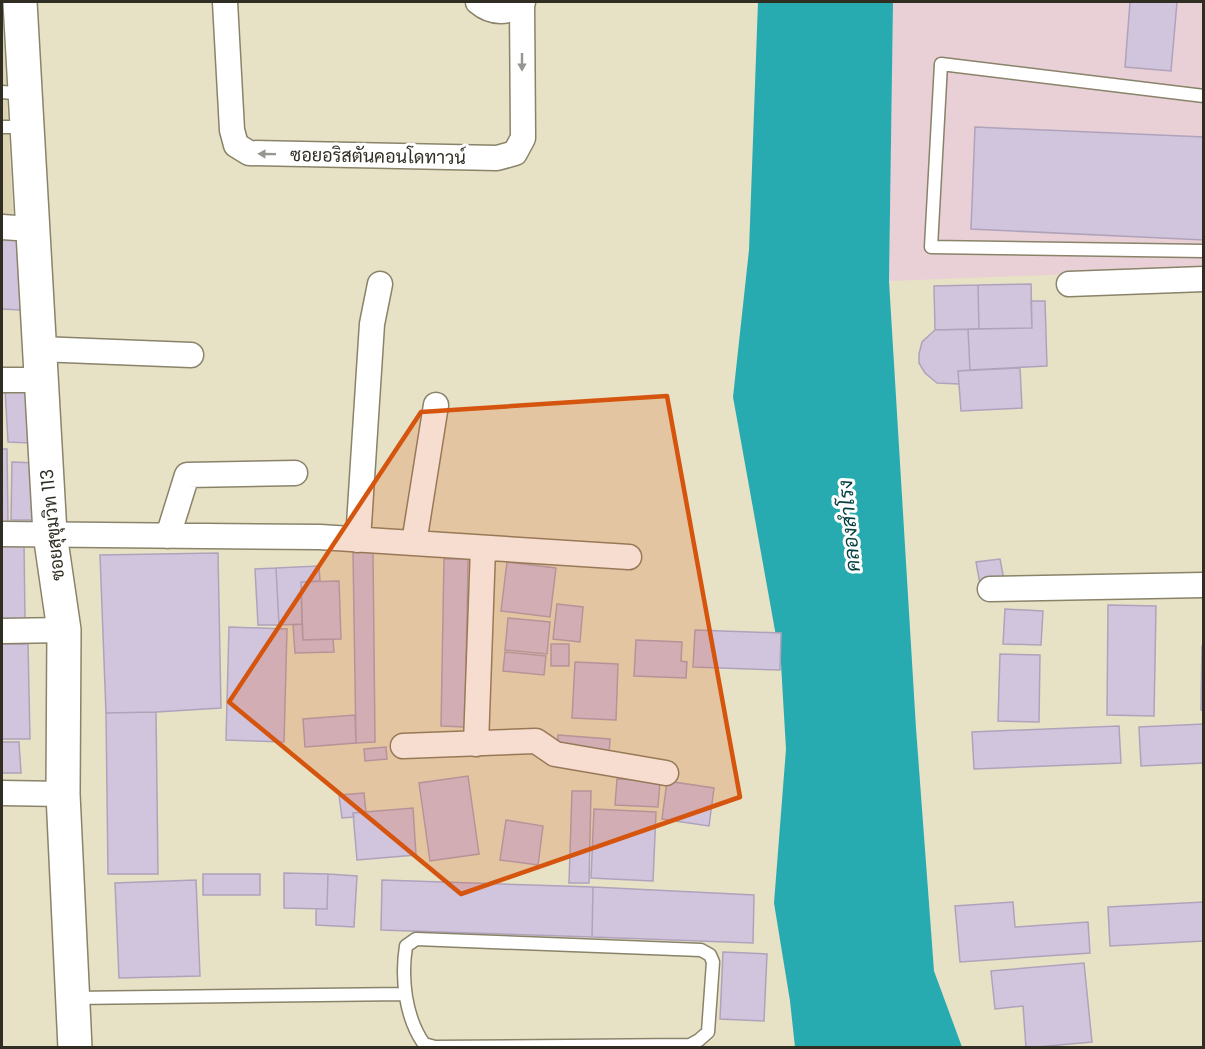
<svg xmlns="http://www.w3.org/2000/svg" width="1205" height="1049" viewBox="0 0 1205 1049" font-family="Poppins,Sarabun,sans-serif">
<rect width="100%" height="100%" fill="#e7e1c6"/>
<path fill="#e9cfd6" d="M893,2H1203V269L889,281Z"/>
<path fill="#ddd5b2" d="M2,2L13,217L2,216Z"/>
<path fill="#28abb0" d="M758,2H893L889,281L916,728L934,971L962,1047H795L790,1001L774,903L786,749L781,664L733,397L749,250Z"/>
<path fill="#d1c5de" stroke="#afa3bb" stroke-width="1.5" d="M1130,2H1177L1171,71L1125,67Z
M975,127L1204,137V240L971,229Z
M2,236H19L20,310L2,309Z
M1031,284L1032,328L979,329L978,285Z
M978,285L979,329L935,330L934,286Z
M1031,301H1045L1047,366L970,370L968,329L1032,328Z
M968,329L970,370L958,371L959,384L937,383L925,373L919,363V354L922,342L935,330Z
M1020,368L1022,408L961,411L958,371Z
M5,388H27L31,443L8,442Z
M2,449H7L8,524L2,523Z
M12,462L36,463L39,520H11Z
M24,543L25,619H2V544Z
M353,552H373L375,742L356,743Z
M218,553L221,708L156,712L106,713L100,555Z
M444,559H468L465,727L441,726Z
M1000,559L1004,580L980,584L976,562Z
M507,562L556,568L550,617L501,611Z
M319,566L320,581L301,582L302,624L279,625L276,568Z
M276,568L279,625H258L255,569Z
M339,581L341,639L303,640L301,582Z
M557,604L583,607L580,642L553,639Z
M1108,605L1156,606L1154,716L1107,715Z
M1005,609L1043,611L1041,645L1003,644Z
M508,618L550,622L547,654L505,650Z
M302,624L303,640L333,639L334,652L295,653L293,625Z
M229,627L287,629L284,742L226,740Z
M695,630L781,633L780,670L693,667Z
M636,640L682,642L681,661L687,662L686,678L634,676Z
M2,644H28L30,739H2Z
M551,644H569V666H551Z
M1202,646H1204V710H1201Z
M505,652L546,656L544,675L503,671Z
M1000,654L1040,655L1039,722L998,721Z
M575,662L618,664L616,720L572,718Z
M156,712L158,874H108L106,713Z
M355,715L356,743L305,747L303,719Z
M1204,724V763L1141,766L1139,727Z
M1119,726L1121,763L974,769L972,732Z
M558,735L610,739L609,755L557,751Z
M2,742H19L21,773H2Z
M386,747L387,759L365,761L364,749Z
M468,776L479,854L430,861L419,783Z
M617,779L660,781L658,807L615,805Z
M667,781L714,788L709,826L662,819Z
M572,791H591L589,883H569Z
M364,793L366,812L353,813L354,817L342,818L339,795Z
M413,808L416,855L357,860L353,813Z
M594,809L656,812L653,881L591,878Z
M506,820L543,826L538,865L500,860Z
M284,873L328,874L327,909L284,908Z
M203,874H260V895H203Z
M328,874L357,876L354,927L316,925V909H327Z
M196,880L200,976L119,978L115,883Z
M382,880L593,887L592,937L381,930Z
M593,887L754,895L753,943L592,937Z
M1013,902L1015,927L1088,922L1090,953L960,962L955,906Z
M1204,902V941L1110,946L1108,907Z
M723,952L767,954L764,1021L720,1019Z
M1084,963L1092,1042L1026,1048L1023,1006L995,1009L991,971Z"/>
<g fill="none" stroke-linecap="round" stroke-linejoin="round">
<g stroke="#89836a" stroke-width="15">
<path id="lane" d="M2,92L24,94
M1204,96L941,64L931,247L1204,251
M2,127H25
M416,939L701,950L710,955L713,962L708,1032L699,1040L690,1045L435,1047L424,1044C405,1017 401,978 406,946Z
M73,998L405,994"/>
</g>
<g stroke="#89836a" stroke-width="27">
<path id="street" d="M225,2L232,130L236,145L249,153L497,158L515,153L523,138L522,3
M478,2C492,14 509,14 523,2
M2,227L31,229
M1069,284L1204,279
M39,349L191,355
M2,380H40
M2,534L320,537L629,557
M168,536L187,475L295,473
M358,540L372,324L380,284
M414,543L436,405
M990,589L1204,585
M2,631L64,630
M476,744L483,548
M403,746L536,741L555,754L666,773
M2,793L63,794"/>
</g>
<g stroke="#89836a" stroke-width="36">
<path id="secondary" d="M20,2L50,534L64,630L63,794L75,1048"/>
</g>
<use href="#lane" stroke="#fff" stroke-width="12"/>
<use href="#street" stroke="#fff" stroke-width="24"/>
<use href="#secondary" stroke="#fff" stroke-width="33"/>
</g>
<defs><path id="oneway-solid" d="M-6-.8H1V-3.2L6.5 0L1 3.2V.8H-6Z" transform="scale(1.5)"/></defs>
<g fill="#989691">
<use href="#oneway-solid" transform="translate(522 62) rotate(90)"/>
<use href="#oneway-solid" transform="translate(267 154) rotate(-179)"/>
</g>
<path fill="#d6550e" fill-opacity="0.2" stroke="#d6550e" stroke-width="4.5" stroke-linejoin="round" d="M667,396L740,797L461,894L229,702L421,412Z"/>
<g text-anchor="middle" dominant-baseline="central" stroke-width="6" stroke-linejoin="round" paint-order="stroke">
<g font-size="18" fill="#302e23" stroke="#fff">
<text transform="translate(378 156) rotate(1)">ซอยอริสตันคอนโดทาวน์</text>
<text transform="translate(52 525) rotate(-96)">ซอยสุขุมวิท 113</text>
</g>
<g font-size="20" font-style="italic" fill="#053f41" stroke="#fff">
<text transform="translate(849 526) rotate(-95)">คลองสำโรง</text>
</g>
</g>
<rect width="1205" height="1049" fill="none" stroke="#302e23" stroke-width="6"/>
</svg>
